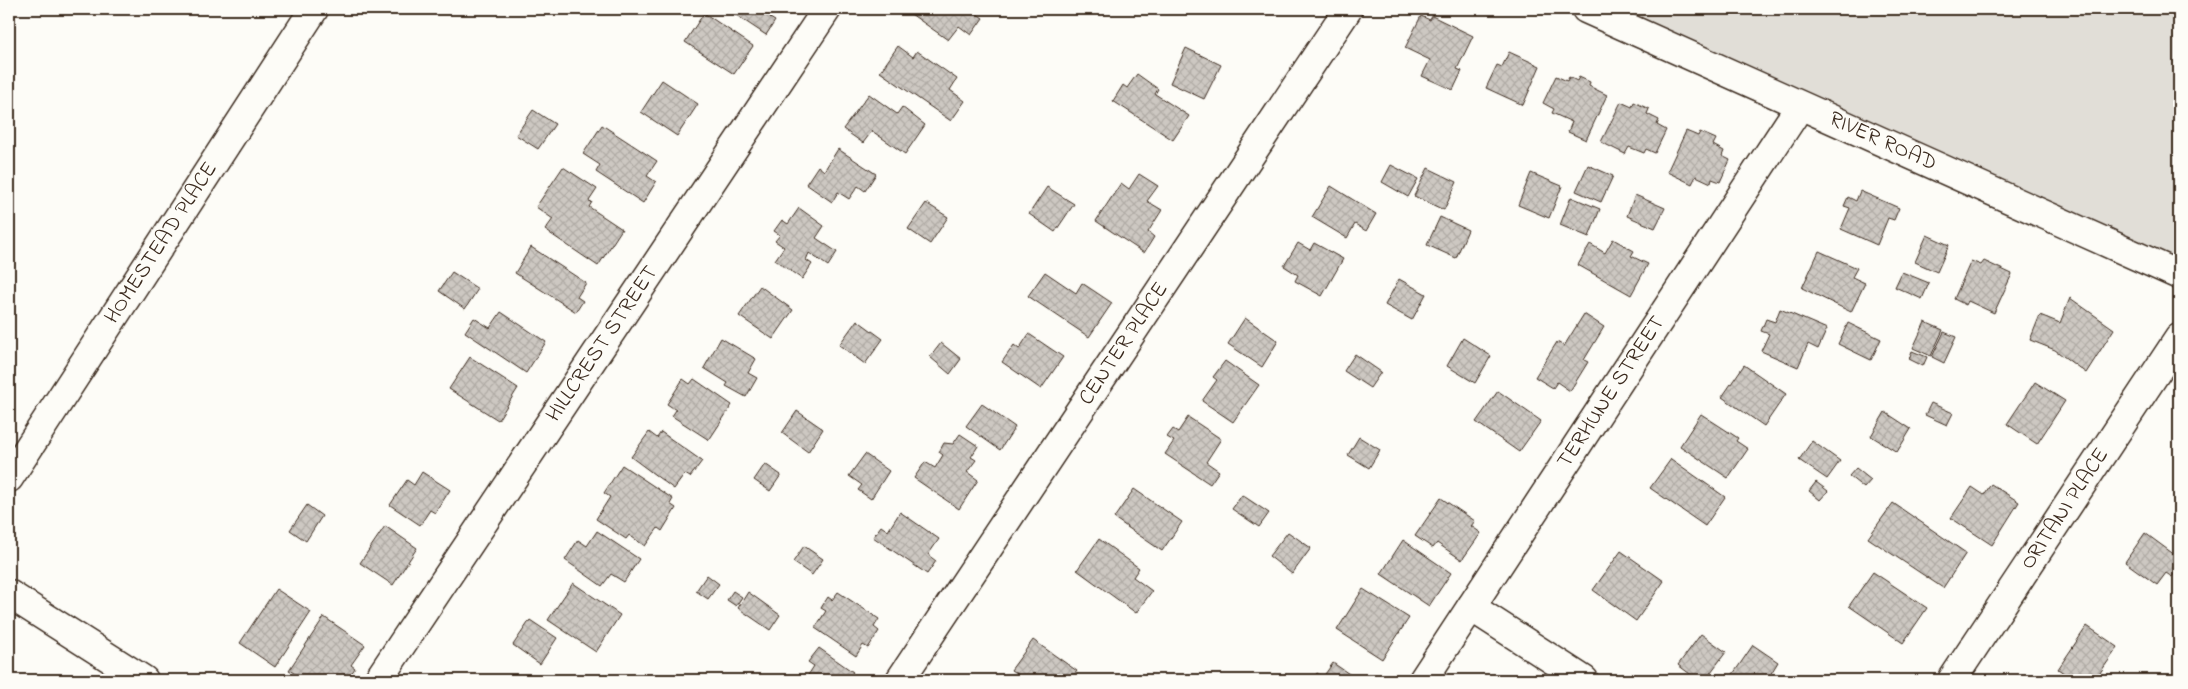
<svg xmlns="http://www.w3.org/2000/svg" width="2188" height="689" viewBox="0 0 2188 689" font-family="'Indie Flower',sans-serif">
<defs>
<pattern id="building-cross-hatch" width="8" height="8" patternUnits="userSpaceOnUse" patternTransform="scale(1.25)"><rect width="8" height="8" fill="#cdc8c2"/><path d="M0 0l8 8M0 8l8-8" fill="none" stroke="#b1aca6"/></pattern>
</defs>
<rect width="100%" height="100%" fill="#fdfcf7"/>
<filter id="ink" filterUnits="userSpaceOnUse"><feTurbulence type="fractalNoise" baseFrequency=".02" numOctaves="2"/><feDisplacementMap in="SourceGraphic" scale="10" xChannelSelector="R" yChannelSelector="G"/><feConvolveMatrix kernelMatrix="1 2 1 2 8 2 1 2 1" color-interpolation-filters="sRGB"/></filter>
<g filter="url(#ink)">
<path fill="#e1ded7" stroke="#8e847a" d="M1586,9H2179V275Z"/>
<path fill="url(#building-cross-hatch)" stroke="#3b2a1e" d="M727,9H777L770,18L775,21L766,35Z
M915,9H970L983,18L971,35L959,26L948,40L911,14Z
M704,13L753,46L734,74L685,42Z
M1421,16L1430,20L1432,16L1473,36L1457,69L1462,71L1453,90L1422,76L1430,60L1405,48Z
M898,46L913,57L917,51L957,79L950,90L965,101L951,121L880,72Z
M1186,48L1221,65L1204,99L1170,83Z
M1509,52L1540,66L1523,105L1486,88L1497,65L1502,67Z
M1137,74L1158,89L1155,94L1189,116L1173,140L1113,101L1123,85L1127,88Z
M1556,76L1567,81L1569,77L1577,81L1579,77L1590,82L1589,86L1607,95L1586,140L1568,132L1572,122L1552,113L1554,109L1543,103Z
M662,80L698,104L677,136L641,112Z
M869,94L897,114L902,107L925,125L905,154L872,131L863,143L843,129Z
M1621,102L1632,107L1634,102L1649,109L1647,114L1659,120L1657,125L1666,130L1655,153L1646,149L1644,153L1629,147L1625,154L1601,142Z
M533,110L555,124L538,149L516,135Z
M602,125L657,161L647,176L656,182L643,203L596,172L600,165L583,154Z
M1686,131L1698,136L1700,132L1716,139L1713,145L1724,151L1722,156L1730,160L1720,182L1712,179L1711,183L1696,176L1692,184L1667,172Z
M838,149L876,174L865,191L858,186L849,199L838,192L832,202L806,184L818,166L824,171Z
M1391,165L1418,179L1408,197L1382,182Z
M1588,165L1613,176L1601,202L1576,191Z
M563,167L597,189L589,201L592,202L589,207L622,229L598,266L545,230L553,219L536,207Z
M1428,168L1457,182L1444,210L1414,196Z
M1531,173L1562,186L1549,218L1518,205Z
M1139,174L1158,186L1147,201L1162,210L1148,232L1154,237L1144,253L1096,221L1121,183L1129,189Z
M1331,186L1376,214L1366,231L1355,224L1347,238L1312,217Z
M1047,187L1074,204L1055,232L1029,214Z
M1860,191L1899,208L1894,220L1888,218L1877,245L1841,229L1850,208L1844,206L1848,197L1856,201Z
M1635,195L1665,208L1655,228L1627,216Z
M1571,197L1600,209L1589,237L1560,225Z
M926,203L948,217L930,244L908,229Z
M799,208L824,226L816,238L837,252L828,266L809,253L806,260L812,264L802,279L775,260L784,247L775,241L780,235L774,231L782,220L788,224Z
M1440,217L1468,230L1456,258L1427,245Z
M1927,235L1949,245L1937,272L1915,262Z
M1613,239L1634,251L1631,256L1648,264L1631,295L1578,265L1590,244L1605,253Z
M1298,243L1310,250L1314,243L1343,259L1322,296L1295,281L1298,275L1284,266Z
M531,247L586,283L577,297L583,301L576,312L515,273Z
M1819,251L1857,268L1852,277L1865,283L1851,312L1802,288Z
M1971,261L1981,265L1984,261L2012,274L1994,313L1968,301L1966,305L1954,299Z
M452,272L478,289L465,309L439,291Z
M1045,272L1076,293L1082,283L1112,303L1089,337L1028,296Z
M1902,272L1929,283L1922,299L1895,287Z
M1399,279L1426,294L1412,320L1385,305Z
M760,286L793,310L773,339L739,316Z
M2070,298L2114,329L2086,373L2055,350L2030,340L2040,315L2060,323Z
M1780,309L1827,329L1818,349L1808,344L1798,367L1761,351L1769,334L1761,331L1766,319L1775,322Z
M501,312L546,342L526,373L465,332L474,318L490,328Z
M1584,314L1604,327L1584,360L1588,362L1570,391L1557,382L1553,388L1535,377L1557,342L1564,346Z
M1245,318L1278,341L1262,367L1228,344Z
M857,320L883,339L865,364L839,345Z
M1925,322L1943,330L1931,356L1913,348Z
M1848,323L1881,339L1871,360L1838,344Z
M1944,332L1956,337L1944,363L1932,357Z
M1029,334L1063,357L1041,389L1002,362L1014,345L1019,349Z
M721,338L756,359L748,373L757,378L746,397L726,386L728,383L704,368Z
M1463,338L1491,356L1475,383L1447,366Z
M941,343L961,359L950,374L930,357Z
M1912,351L1927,357L1923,366L1909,359Z
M1355,354L1381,372L1370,388L1344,371Z
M470,357L518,388L498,420L449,389Z
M1225,361L1259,385L1233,422L1202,401L1217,380L1213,377Z
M1744,365L1786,394L1764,426L1722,397Z
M683,379L690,384L694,379L732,405L709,440L672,416L676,410L667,404Z
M2035,382L2065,401L2037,444L2007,424Z
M1498,391L1541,421L1519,452L1476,422Z
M1931,403L1953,413L1947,425L1925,415Z
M982,404L1015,427L1000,450L966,426Z
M797,411L823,429L808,452L782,433Z
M1885,412L1911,429L1897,452L1871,436Z
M1701,414L1738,438L1736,441L1748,449L1728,478L1680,446Z
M1188,417L1221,439L1206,462L1219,471L1210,484L1165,454L1174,441L1167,437L1173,429L1178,432Z
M649,432L657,438L661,432L702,461L690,477L685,474L674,489L631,457Z
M960,434L978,446L971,457L976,460L967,472L978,480L959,509L914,478L925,462L935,468L943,455L939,452L944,443L953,444Z
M1359,437L1380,450L1369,468L1348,455Z
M1812,441L1840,461L1827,479L1799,460Z
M865,454L889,471L871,499L858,490L862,485L849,476Z
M1671,459L1725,497L1705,526L1650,488Z
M765,464L781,475L770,491L754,480Z
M622,465L673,499L670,504L676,508L662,531L658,528L645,546L629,535L626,539L596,519L610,497L604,493Z
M1856,468L1871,480L1864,488L1849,476Z
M422,472L450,490L435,513L430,510L420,525L390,505L407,480L414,485Z
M1816,482L1828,491L1820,500L1809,491Z
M1991,484L2019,502L1992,545L1951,518L1972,487L1984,495Z
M1134,489L1182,522L1162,551L1114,518Z
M1242,495L1269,513L1259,527L1232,509Z
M1441,498L1475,521L1471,526L1481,533L1462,560L1437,543L1433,548L1415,536Z
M1893,503L1966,553L1943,588L1868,538Z
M307,505L322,516L306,541L290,530Z
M900,512L939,539L928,555L936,561L927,574L873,537L881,526L888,531Z
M385,526L417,548L393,585L360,563Z
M597,531L639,559L624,582L611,574L602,586L565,560L578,540L587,546Z
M1288,532L1311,548L1292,574L1269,556Z
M2145,533L2179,558V567L2172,577L2166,573L2157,585L2125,562Z
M1099,539L1139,568L1133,577L1152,591L1136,613L1077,570Z
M1403,540L1451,573L1429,606L1381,574Z
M804,546L823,559L812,575L793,562Z
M1621,551L1664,581L1636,621L1593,590Z
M1873,572L1927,608L1903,643L1849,606Z
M707,575L719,584L708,599L696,591Z
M573,583L620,615L596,652L548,620Z
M276,589L311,612L275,667L240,643Z
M1363,589L1409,618L1382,659L1337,630Z
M733,591L742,597L736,606L727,600Z
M748,592L780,615L770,630L738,608Z
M838,592L879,619L874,627L879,631L868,648L863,645L856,656L815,628L826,611L821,608L828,597L832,600Z
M324,617L365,645L351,665L355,668L347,680H305L289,670Z
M530,620L557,638L540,664L513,645Z
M2087,626L2118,647L2095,680H2074L2058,669Z
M1701,634L1726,652L1705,680H1698L1678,665Z
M1033,640L1077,671L1070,680H1026L1011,670Z
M1753,645L1778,662L1767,680H1729Z
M819,648L853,672L847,680H805L814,666L808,662Z
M1333,663L1358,680H1312L1317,673L1323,677Z"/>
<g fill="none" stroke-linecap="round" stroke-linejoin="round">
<g stroke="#3b2a1e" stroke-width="31">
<g id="minor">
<path id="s1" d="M9,478L314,9"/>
<path d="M9,594L144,680"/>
<path d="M1471,607L1584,680"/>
<path id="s2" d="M378,680L827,9"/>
<path id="s3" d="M900,680L1348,9"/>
<path id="s4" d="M1423,680L1800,106"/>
<path id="s5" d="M1952,680L2179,338"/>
</g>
</g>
<g stroke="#3b2a1e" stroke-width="31">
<g id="secondary">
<path id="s6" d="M1586,9L2179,275"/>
</g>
</g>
<use href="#minor" stroke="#fdfcf7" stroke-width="28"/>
<use href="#secondary" stroke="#fdfcf7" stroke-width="28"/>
</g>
</g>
<g text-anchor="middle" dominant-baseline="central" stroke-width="5" stroke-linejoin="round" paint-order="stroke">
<g font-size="22" fill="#3b2a1e" stroke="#fdfcf7">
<text stroke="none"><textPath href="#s6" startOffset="325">RIVER ROAD</textPath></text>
<text stroke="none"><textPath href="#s1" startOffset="280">HOMESTEAD PLACE</textPath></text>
<text stroke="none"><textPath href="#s2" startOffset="404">HILLCREST STREET</textPath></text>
<text stroke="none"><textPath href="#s3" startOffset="404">CENTER PLACE</textPath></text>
<text stroke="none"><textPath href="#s4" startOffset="344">TERHUNE STREET</textPath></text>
<text stroke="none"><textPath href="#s5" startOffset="205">ORITANI PLACE</textPath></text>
</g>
</g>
<rect width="2188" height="689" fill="none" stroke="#fdfcf7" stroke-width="30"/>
<rect x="15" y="15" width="2158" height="659" fill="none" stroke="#3b2a1e" stroke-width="2" filter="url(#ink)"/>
</svg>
